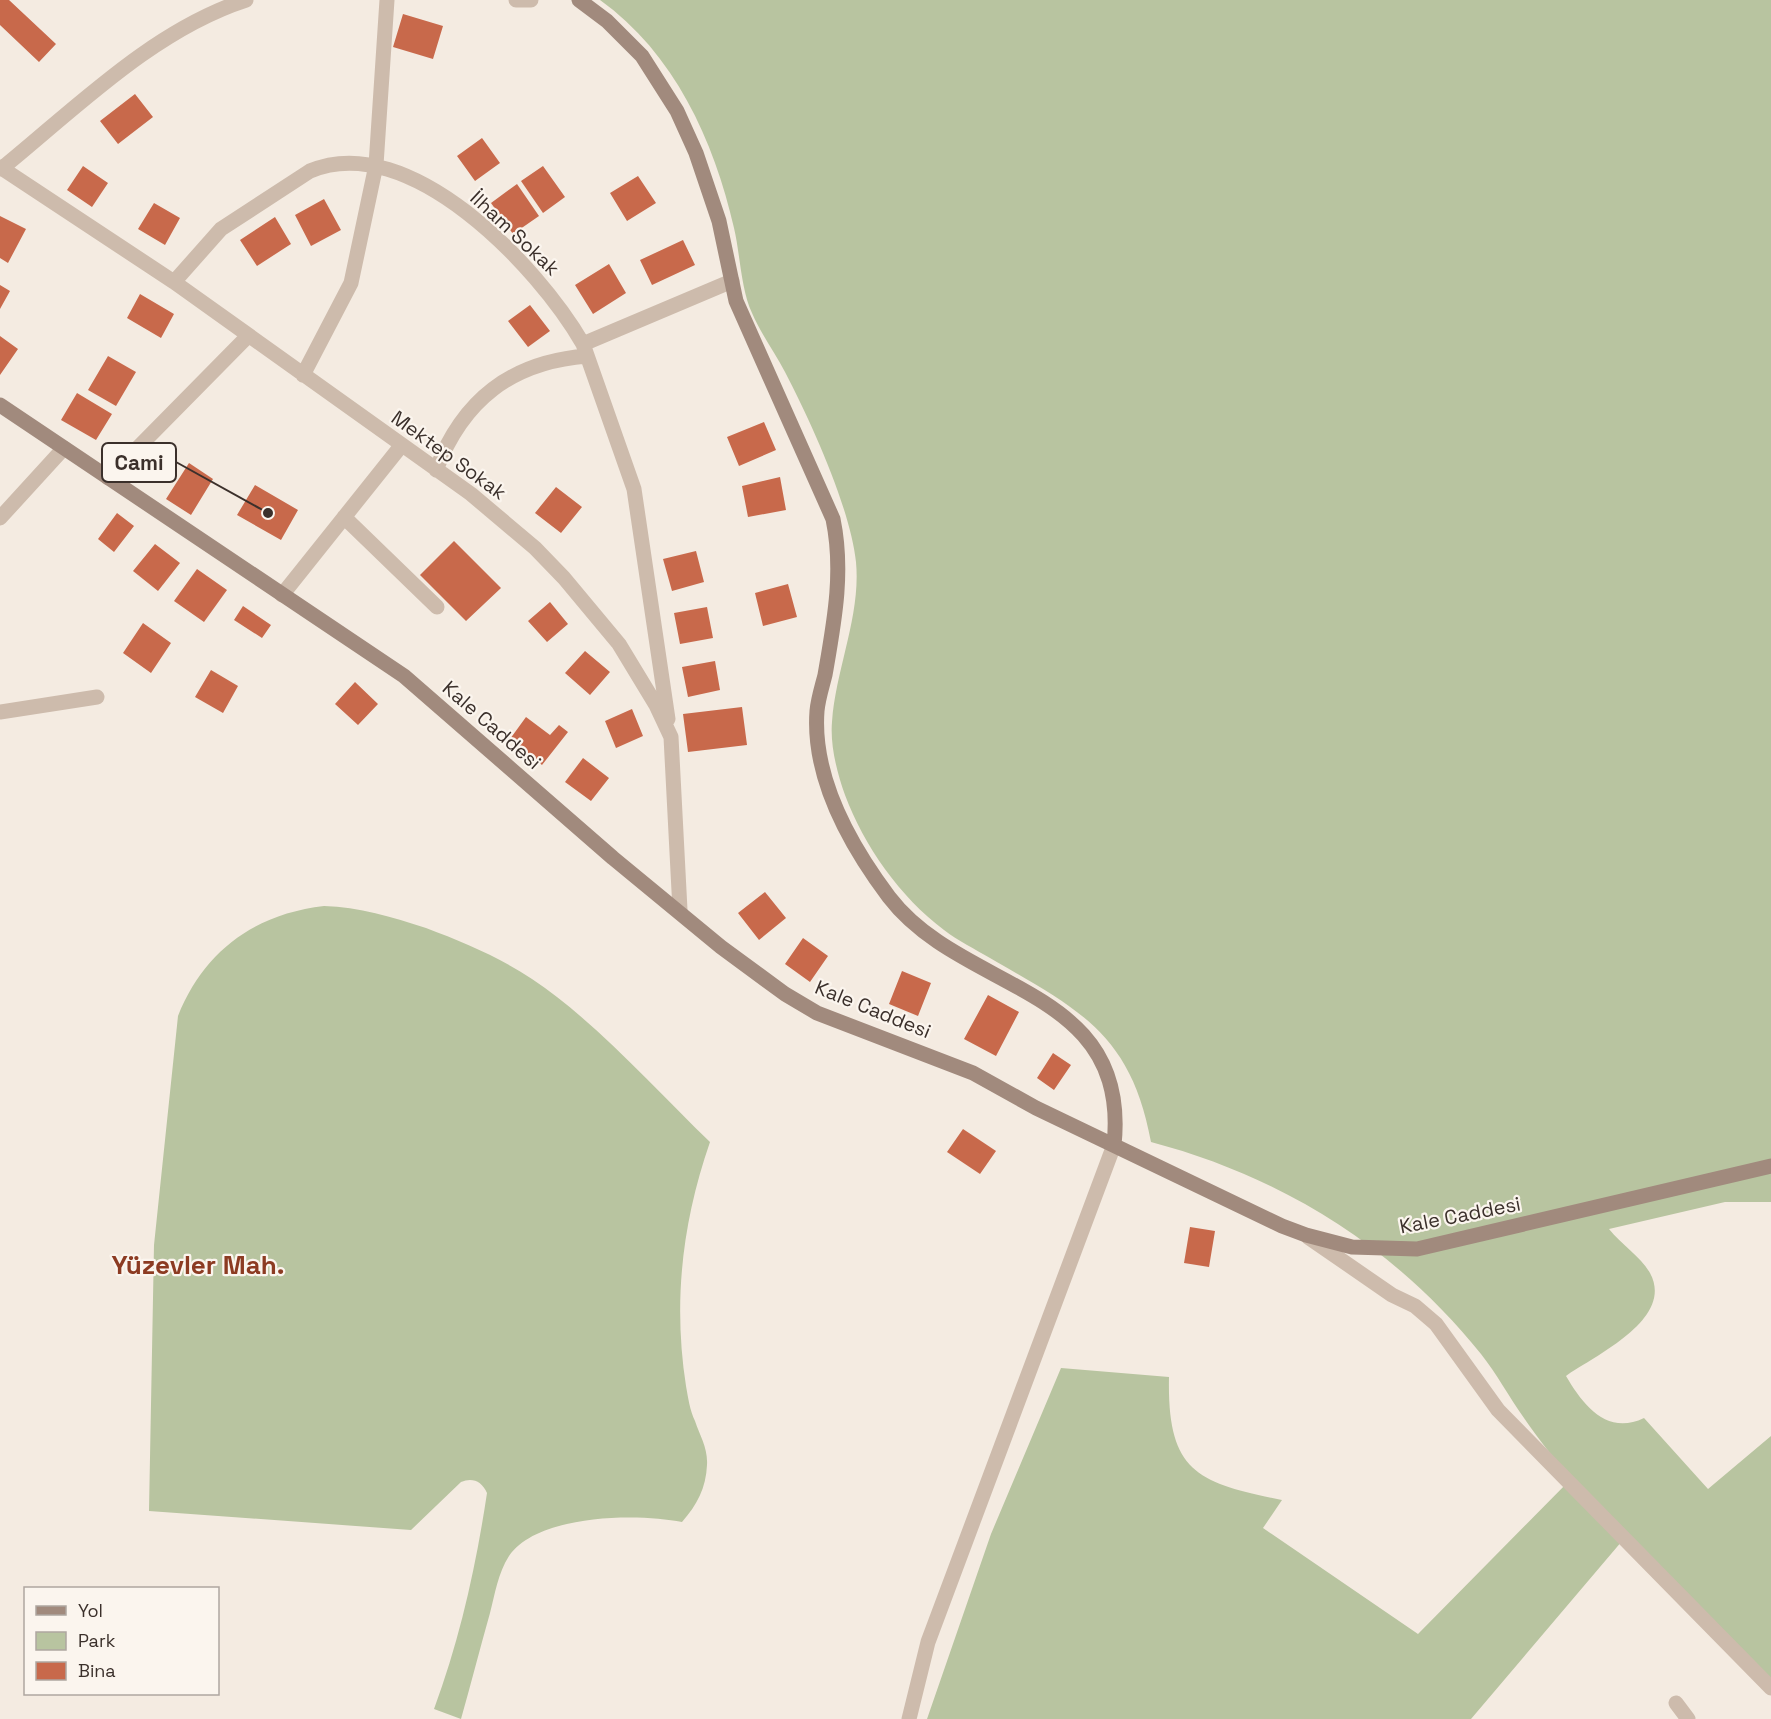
<svg xmlns="http://www.w3.org/2000/svg" width="1771" height="1719" viewBox="0 0 1771 1719" font-family="'Space Grotesk',sans-serif">
<rect width="100%" height="100%" fill="#f4ebe1"/>
<path fill="#b8c4a0" d="M600,0H1771V1202H1725L1609,1229C1621,1244 1641,1257 1650,1273C1675,1319 1596,1355 1566,1376C1583,1405 1607,1436 1644,1418L1708,1489L1771,1436V1681L1628,1534L1471,1719H927L991,1534L1061,1368L1169,1377C1167,1472 1197,1483 1282,1500L1263,1528L1418,1634L1571,1479C1555,1459 1538,1439 1524,1418C1509,1397 1497,1374 1481,1354C1395,1247 1283,1177 1151,1142C1131,1033 1078,1009 990,958C975,949 958,941 944,930C900,897 864,846 845,795C837,773 830,745 832,722C836,668 861,616 856,562C850,507 811,422 785,372C775,353 761,334 752,313C741,290 740,253 734,228C714,140 674,53 600,0Z
M324,906C359,907 392,917 426,928C463,942 499,957 532,979C594,1020 656,1090 710,1142C682,1223 673,1302 686,1386C688,1397 690,1411 695,1421C700,1436 708,1448 707,1465C706,1488 697,1505 682,1522C637,1513 538,1514 509,1556C498,1573 495,1594 490,1613C480,1648 471,1684 461,1719L434,1709C460,1639 476,1566 487,1493C482,1481 472,1477 461,1482L411,1530L149,1511L154,1245L178,1016C204,951 255,914 324,906Z"/>
<path fill="#c8694b" d="M0,0H9L56,44L39,62L0,25Z
M403,14L443,26L433,59L393,47Z
M135,94L153,117L118,144L100,121Z
M482,138L500,163L475,181L457,156Z
M83,166L108,183L92,207L67,190Z
M543,166L565,197L543,213L521,181Z
M638,176L656,203L627,221L610,193Z
M517,184L539,216L513,234L491,203Z
M324,199L341,230L311,246L295,215Z
M154,203L180,218L165,245L138,229Z
M0,216L26,229L8,263L0,258Z
M275,217L291,244L257,266L240,240Z
M683,240L695,265L652,285L640,260Z
M609,264L626,293L593,314L575,285Z
M0,285L10,291L0,309Z
M140,294L174,314L161,338L127,318Z
M530,305L550,331L528,347L508,321Z
M0,336L18,349L0,375Z
M108,356L136,372L116,406L88,390Z
M77,393L112,414L96,440L61,420Z
M764,422L776,450L739,466L727,437Z
M189,463L213,479L191,515L166,499Z
M780,477L786,510L748,517L742,486Z
M255,485L298,510L281,540L237,515Z
M556,487L582,507L561,533L535,513Z
M117,513L134,526L114,552L98,539Z
M454,541L501,588L466,621L420,575Z
M155,544L180,563L158,591L133,571Z
M696,551L704,582L672,591L663,559Z
M197,569L227,590L204,622L174,601Z
M788,584L797,617L763,626L755,593Z
M550,602L568,624L547,642L528,621Z
M243,606L271,625L262,638L234,620Z
M707,607L713,638L680,644L674,613Z
M143,623L171,643L151,673L123,653Z
M585,651L610,672L590,695L565,673Z
M715,661L720,690L688,697L682,667Z
M211,670L238,686L223,713L195,697Z
M355,682L378,704L358,725L335,704Z
M742,707L747,745L688,752L683,714Z
M632,709L643,736L616,748L605,721Z
M526,717L550,735L559,725L568,732L542,765L510,739Z
M583,758L609,778L591,801L565,782Z
M765,892L786,918L759,940L738,913Z
M803,938L828,956L810,982L785,964Z
M902,971L931,983L918,1016L889,1004Z
M988,995L1019,1012L996,1056L964,1039Z
M1053,1053L1071,1065L1054,1090L1037,1078Z
M963,1129L996,1151L980,1174L947,1152Z
M1190,1227L1215,1231L1209,1267L1184,1263Z"/>
<g fill="none" stroke-linecap="round" stroke-linejoin="round">
<path stroke="#cdbbac" stroke-width="15" d="M516,0H531
M0,167L174,282L471,494L535,548L564,578L619,644L656,705L671,737L680,910
M1,169C75,109 153,30 246,0
M174,282L221,229L310,171C409,129 538,266 583,344L732,281
M583,344L634,489L668,719
M303,375L351,283L376,165L387,0
M436,470C463,400 511,362 587,356
M108,478L248,336
M344,517L437,607
M0,518L64,448
M282,595L401,446
M0,712L97,697
M1308,1237L1392,1295L1415,1306L1436,1324L1498,1410L1771,1688
M1676,1703L1688,1719
M909,1719L928,1642L1114,1145"/>
<path stroke="#a18a7d" stroke-width="15" d="M579,0L607,21L642,56L677,111L696,153L719,221L736,301L833,519C844,572 834,623 825,675C822,687 818,699 817,711C812,778 850,845 889,897C963,994 1131,985 1114,1145
M0,405L404,676L613,858L721,947L785,994L817,1013L973,1073L1036,1108L1282,1226L1306,1235L1352,1247L1417,1249L1771,1166"/>
</g>
<g text-anchor="middle" dominant-baseline="central" stroke-width="4.5" stroke-linejoin="round" paint-order="stroke">
<g font-size="20" fill="#3b302b" stroke="#fbf5ee">
<text transform="translate(515 233) rotate(43)">İlham Sokak</text>
<text transform="translate(449 455) rotate(36)">Mektep Sokak</text>
<text transform="translate(492 725) rotate(41)">Kale Caddesi</text>
<text transform="translate(873 1009) rotate(22)">Kale Caddesi</text>
<text transform="translate(1460 1215) rotate(-11)">Kale Caddesi</text>
</g>
<g font-size="26" font-weight="bold" fill="#8c3b22" stroke="#fbf5ee">
<text x="198" y="1265">Yüzevler Mah.</text>
</g>
</g>
<path fill="none" stroke="#3b302b" stroke-width="2" d="M268 513L176 462"/>
<circle fill="#3b302b" stroke="#fbf5ee" stroke-width="2" cx="268" cy="513" r="6"/>
<rect fill="#fbf5ee" stroke="#3b302b" stroke-width="2" x="102" y="443" width="74" height="39" rx="6"/>
<g font-size="21" text-anchor="middle" font-weight="bold" fill="#3b302b">
<text x="139" y="470">Cami</text>
</g>
<rect x="24" y="1587" width="195" height="108" fill="#fbf5ee" stroke="#aea6a0" stroke-width="1.5"/>
<rect x="36" y="1606" width="30" height="9" fill="#a18a7d" stroke="#aea6a0" stroke-width="1.5"/>
<text x="78" y="1617" font-size="18" fill="#3b302b">Yol</text>
<rect x="36" y="1632" width="30" height="18" fill="#b8c4a0" stroke="#aea6a0" stroke-width="1.5"/>
<text x="78" y="1647" font-size="18" fill="#3b302b">Park</text>
<rect x="36" y="1662" width="30" height="18" fill="#c8694b" stroke="#aea6a0" stroke-width="1.5"/>
<text x="78" y="1677" font-size="18" fill="#3b302b">Bina</text>
</svg>
